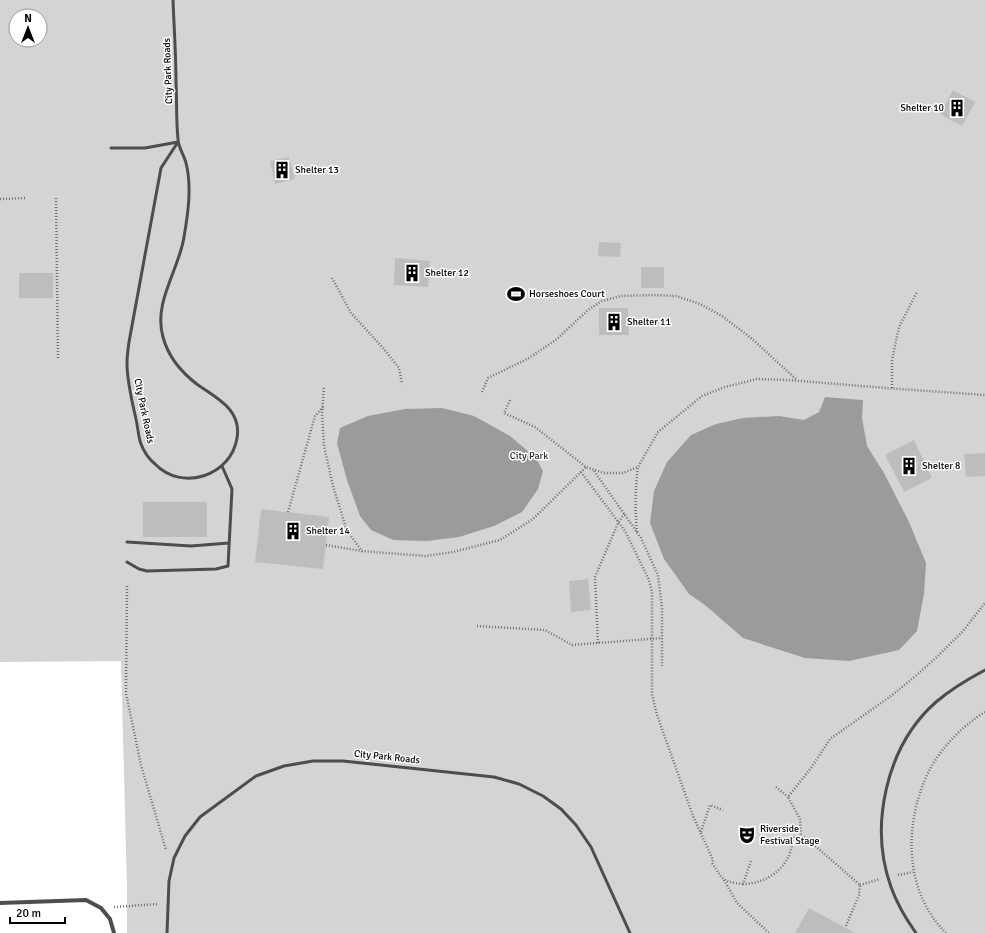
<svg xmlns="http://www.w3.org/2000/svg" width="985" height="933" viewBox="0 0 985 933" font-family="Signika,sans-serif">
<rect width="100%" height="100%" fill="#fff"/>
<path fill="#d4d4d4" fill-rule="evenodd" d="M0,0H985V933H127V888L121,661L0,662ZM16,16H40V40H16Z"/>
<path fill="#9b9b9b" d="M825,397L863,400L862,418L867,446L884,473L909,522L926,563L924,594L917,631L899,650L849,661L805,658L743,638L705,605L689,594L664,559L650,523L654,491L667,462L691,435L716,424L743,418L779,416L804,420L819,412Z
M442,408L474,416L510,436L536,458L543,471L538,489L522,512L494,526L459,537L427,541L393,540L371,530L360,516L347,480L337,443L340,428L368,416L405,409Z"/>
<path fill="#bdbdbd" d="M953,90L975,102L962,126L940,114Z
M289,157L295,179L275,184L270,161Z
M599,242L621,243L620,257L598,256Z
M395,258L430,261L428,287L394,285Z
M641,267H664V288H641Z
M19,273H53V298H19Z
M599,308H628L629,335H599Z
M914,440L932,478L904,492L885,455Z
M985,453V476L966,477L964,454Z
M143,502H207V537H143Z
M261,509L329,517L323,569L255,562Z
M588,579L591,610L571,612L569,581Z
M809,908L855,933H795Z"/>
<g fill="none" stroke-linecap="round" stroke-linejoin="round">
<path stroke="#6f6f6f" stroke-width="2.5" stroke-dasharray="1 2" stroke-linecap="butt" d="M56,198L58,360
M0,199L27,198
M332,278L351,313L383,348L399,368L402,384
M324,388L322,413L324,446L333,486L347,531L362,551L425,556L453,552L500,540L533,519L586,467
M892,388V360L899,327L917,292
M482,392L488,378L529,358L557,339L588,310L602,301L621,296L653,295L676,296L700,304L722,316L751,338L797,380
M510,400L504,413L535,427L586,467L604,473H623L638,467L658,432L702,396L725,387L757,379L788,380L899,389L985,395
M594,471L641,538L658,575L662,608V666
M581,472L625,531L649,580L652,592V694L657,715L678,774L693,816L713,860L712,863C724,881 721,881 743,884
M288,512L315,416L323,407
M637,532C635,510 635,489 638,467
M326,545L362,551
M127,586L126,693L141,765L166,850
M477,626L545,630L572,645L662,638
M598,643L595,577L618,523L625,513
M776,787L788,797
M701,832L710,805L723,810
M751,861L743,884C763,884 783,872 790,853C792,848 792,842 792,837H801
M898,875L913,872
M724,880L737,903L769,933
M860,885L880,879
M114,907L158,904
M846,926L859,895L860,885L805,837H801L800,819L788,797L811,768L830,739L891,696L918,674L941,653L963,631L985,603
M946,933C906,894 904,831 924,782C934,755 960,727 985,712"/>
<path stroke="#4d4d4d" stroke-width="3" d="M173,0C174,27 176,55 176,82C177,101 176,120 178,139C178,147 184,155 186,163C192,186 188,214 184,237C179,270 153,302 163,337C168,356 182,373 198,385C217,398 242,410 237,438C231,476 182,492 155,464C149,459 144,452 141,444C138,436 138,427 136,419C132,401 127,382 127,363C127,356 128,349 129,342L161,168L178,142
M111,148H145L178,142
M127,542L191,546L229,543
M127,562L139,569L147,571L216,569L228,566L232,489L222,466
M167,933L169,881L174,858L185,836L200,817L256,776L284,766L313,761H343L494,777L519,784L543,796L561,809L576,825L591,847L630,933
M916,933C906,919 897,904 891,887C869,826 886,746 936,702C951,689 968,679 985,670"/>
<path stroke="#4d4d4d" stroke-width="4" d="M0,903L86,900L101,908L110,919L114,933"/>
</g>
<defs>
<g id="building-bare" transform="scale(1.38)"><path d="M-4-6H4V6H1V3H-1V6H-4ZM-2.5-4.3h1.7v1.8h-1.7ZM.8-4.3h1.7v1.8H.8ZM-2.5-1h1.7V.8h-1.7ZM.8-1h1.7V.8H.8Z" fill="#000" stroke="#fff" stroke-width="2.5" paint-order="stroke"/></g>
<g id="stadium-bare" transform="scale(1.38)"><path d="M0-5a6.5 5 0 1 0 0 10a6.5 5 0 1 0 0-10ZM-3.5-1.8h7v3.6h-7Z" fill="#000" stroke="#fff" stroke-width="2.5" paint-order="stroke"/></g>
<g id="theatre-bare" transform="scale(1.38)"><path d="M-5-5.5Q0-4 5-5.5V0Q5 5 0 6Q-5 5-5 0ZM-3.3-2.5H-1v1.5H-3.3ZM1-2.5H3.3v1.5H1ZM-2.8 1Q0 5.5 2.8 1Z" fill="#000" stroke="#fff" stroke-width="2.5" paint-order="stroke"/></g>
</defs>
<g fill-rule="evenodd">
<use href="#building-bare" x="957" y="108"/>
<use href="#building-bare" x="282" y="170"/>
<use href="#building-bare" x="412" y="273"/>
<use href="#stadium-bare" x="516" y="294"/>
<use href="#building-bare" x="614" y="322"/>
<use href="#building-bare" x="909" y="466"/>
<use href="#building-bare" x="293" y="531"/>
<use href="#theatre-bare" x="747" y="835"/>
</g>
<g text-anchor="middle" dominant-baseline="central" stroke-width="3" stroke-linejoin="round" paint-order="stroke">
<g font-size="10" fill="#000" stroke="#fff">
<text transform="translate(168 71) rotate(-92)">City Park Roads</text>
<text transform="translate(144 411) rotate(78)">City Park Roads</text>
<text transform="translate(387 757) rotate(6)">City Park Roads</text>
</g>
<g font-size="10" fill="#000" stroke="#fff" text-anchor="start">
<text x="944" y="108" text-anchor="end">Shelter 10</text>
<text x="295" y="170">Shelter 13</text>
<text x="425" y="273">Shelter 12</text>
<text x="529" y="294">Horseshoes Court</text>
<text x="627" y="322">Shelter 11</text>
<text x="922" y="466">Shelter 8</text>
<text x="306" y="531">Shelter 14</text>
<text x="760" y="829">Riverside<tspan x="760" dy="12">Festival Stage</tspan></text>
</g>
<g font-size="10" fill="#2b2b2b" stroke="#fff">
<text x="529" y="456">City Park</text>
</g>
</g>
<g transform="translate(28 28)"><circle r="19" fill="#ffffff" stroke="#999999"/>
<path d="M0-3L7 15L0 10L-7 15Z" fill="#000000"/>
<text y="-6" font-size="11" font-weight="bold" text-anchor="middle" fill="#000000">N</text>
</g>
<path d="M10 917v6h55v-6" fill="none" stroke="#000000" stroke-width="2"/>
<text x="16" y="917" font-size="12" fill="#000000" stroke="#ffffff" stroke-width="3" paint-order="stroke">20 m</text>
</svg>
